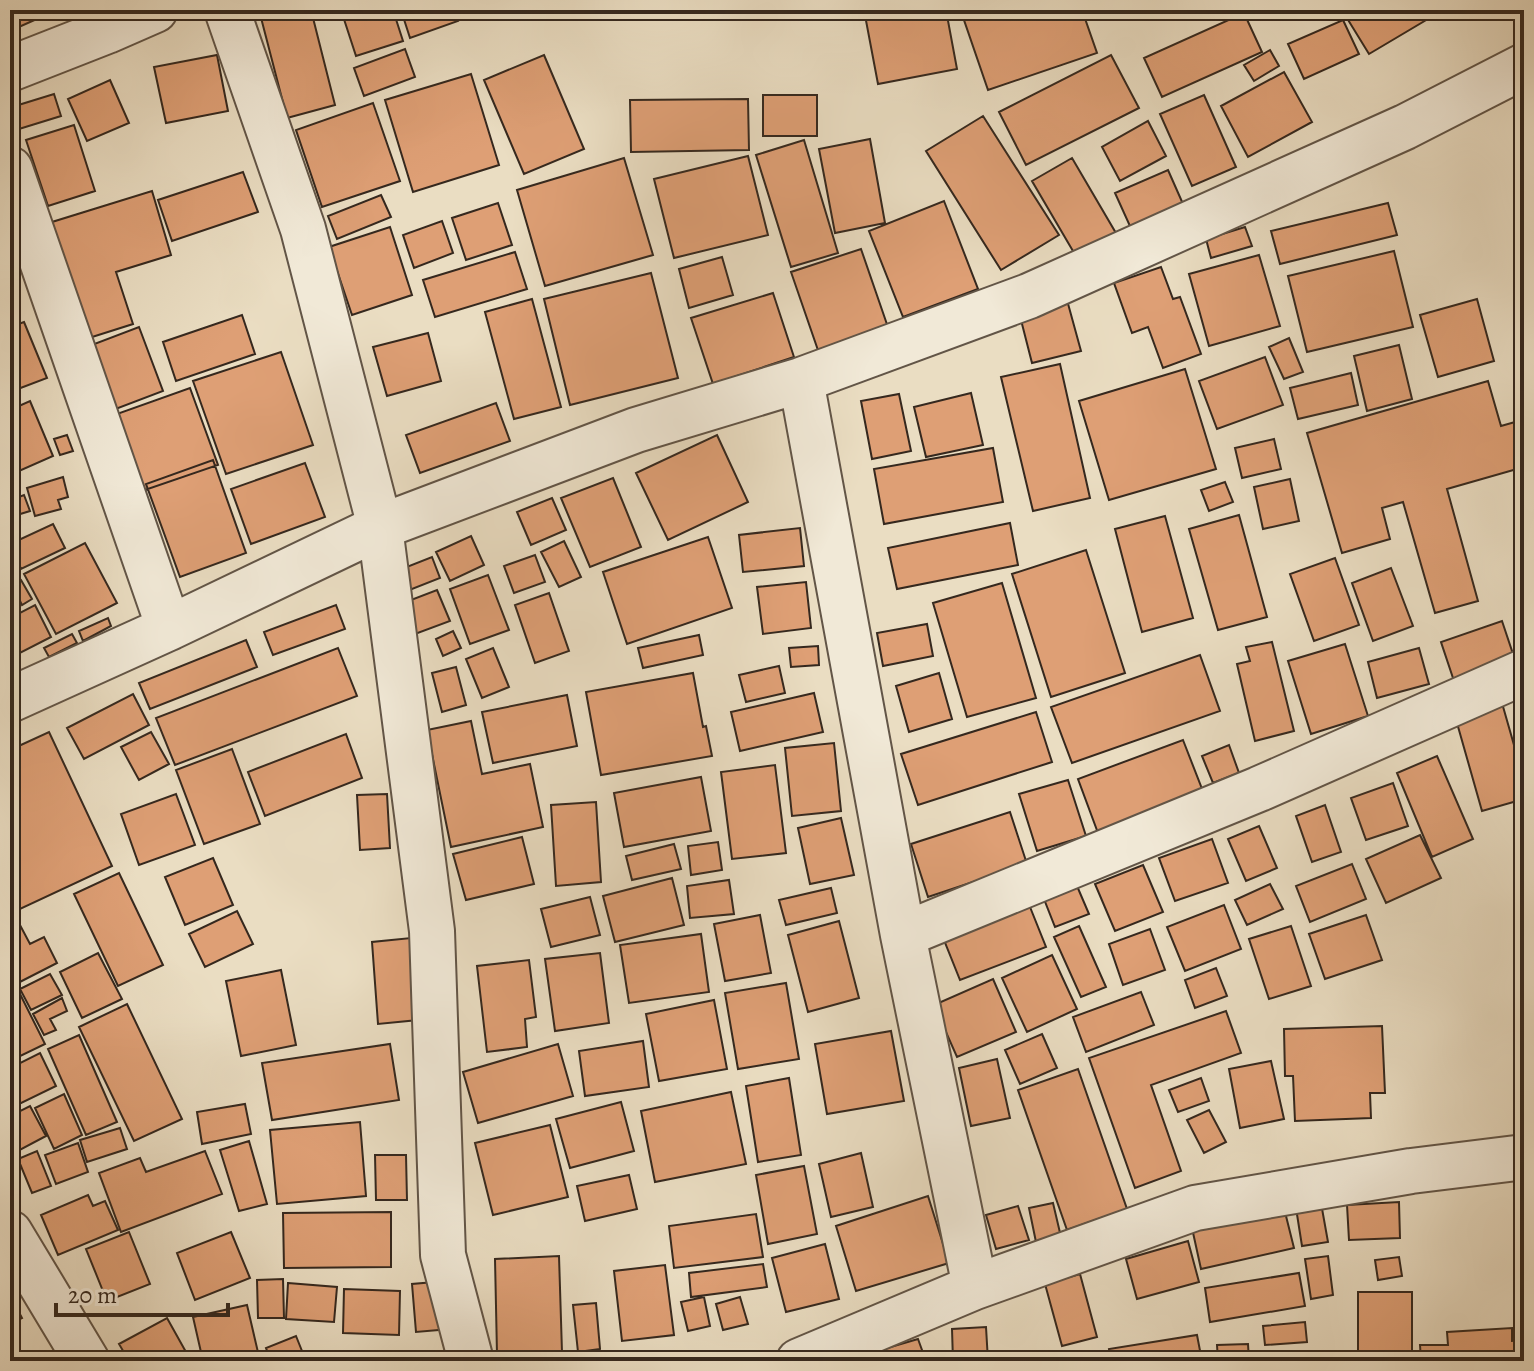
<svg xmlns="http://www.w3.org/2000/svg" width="1534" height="1371" viewBox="0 0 1534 1371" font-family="Alegreya,serif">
<rect width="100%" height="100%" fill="#eaddc2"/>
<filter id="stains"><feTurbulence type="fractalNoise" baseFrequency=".0025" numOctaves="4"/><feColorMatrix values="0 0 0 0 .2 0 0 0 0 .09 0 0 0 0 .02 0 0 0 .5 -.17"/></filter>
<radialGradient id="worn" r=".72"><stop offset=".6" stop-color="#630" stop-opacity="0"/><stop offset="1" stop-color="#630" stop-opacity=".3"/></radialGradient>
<path fill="#de9f75" stroke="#35281e" stroke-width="2" d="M10,10H57L10,31Z
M259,10H311L335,105L287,118Z
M341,10H393L403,41L356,56Z
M401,10H454L458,21L410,38Z
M864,10H946L957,69L878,84Z
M992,10H1082L1097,53L988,90L964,20Z
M1342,10H1443L1369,54Z
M1244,13L1262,52L1162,97L1144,58Z
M1343,20L1359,54L1304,79L1288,44Z
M405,49L415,77L364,96L354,68Z
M1270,50L1279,66L1254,81L1244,65Z
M217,55L228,111L166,123L154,67Z
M544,55L584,149L524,174L484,80Z
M1111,55L1139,108L1026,165L999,112Z
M1284,72L1312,122L1248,157L1221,106Z
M471,74L499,165L413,192L385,100Z
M110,80L129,123L87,141L68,99Z
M54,94L61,116L19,129L12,107Z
M763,95H817V136H763Z
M1204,95L1236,167L1192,186L1160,114Z
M748,99L749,150L631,152L630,100Z
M373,103L400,181L322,207L296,130Z
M983,116L1059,235L1001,270L926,151Z
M1148,121L1166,156L1120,181L1102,147Z
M74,125L95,191L48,206L26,140Z
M870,139L885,223L835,233L819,149Z
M804,140L838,253L791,267L756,155Z
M748,156L768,235L674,258L654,179Z
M624,158L653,255L545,286L517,190Z
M1072,158L1120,240L1080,263L1032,181Z
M1168,170L1187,213L1134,235L1115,193Z
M243,172L258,212L172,241L158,200Z
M152,191L171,255L116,272L133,324L89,338L52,222Z
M381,195L391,217L337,239L328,216Z
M944,201L978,289L903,317L869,231Z
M498,203L512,245L466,260L452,218Z
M1388,203L1397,235L1280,264L1271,231Z
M442,221L453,253L414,268L403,235Z
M390,227L412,295L352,315L329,247Z
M1245,227L1252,246L1211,258L1206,239Z
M861,249L890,333L820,356L791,272Z
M1394,251L1413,327L1307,352L1288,276Z
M515,252L527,289L435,317L423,280Z
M1259,255L1280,326L1209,346L1189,274Z
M722,257L733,295L689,308L679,269Z
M1161,267L1173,299L1180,297L1201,354L1163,368L1148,327L1132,333L1114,283Z
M651,273L678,378L570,405L544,299Z
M773,293L794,357L713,384L691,318Z
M532,299L561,407L514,419L485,312Z
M1477,299L1494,361L1438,377L1420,315Z
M1067,300L1081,351L1032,363L1021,320L1044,314L1041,307Z
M242,315L255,354L176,381L163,342Z
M24,322L47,378L10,392V327Z
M139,327L163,391L113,410L89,346Z
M428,333L441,381L387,396L373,347Z
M1289,338L1303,372L1284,379L1269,347Z
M1399,345L1412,399L1367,411L1354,356Z
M281,352L313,445L226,474L193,381Z
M1265,357L1283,405L1217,429L1199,381Z
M1060,364L1090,498L1033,511L1001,377Z
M1185,369L1216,469L1109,500L1079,401Z
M1351,373L1358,405L1298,419L1290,388Z
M1488,381L1501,426L1515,422L1524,454V467L1447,489L1478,601L1435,613L1403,502L1382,508L1390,539L1342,553L1307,433Z
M190,388L218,465L142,491L114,415Z
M971,393L983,445L926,457L914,407Z
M899,394L911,451L872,459L861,401Z
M30,401L53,456L10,475V410Z
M496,403L510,441L420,473L406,435Z
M67,435L73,451L60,455L54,439Z
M717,435L748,502L668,540L636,473Z
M1274,439L1281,469L1242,478L1235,448Z
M993,448L1003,502L884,524L874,469Z
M213,460L246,553L180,577L146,484Z
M305,463L325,517L251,544L231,489Z
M63,477L68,497L58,500L61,509L35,516L27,488Z
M613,478L641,547L590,567L561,498Z
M1290,479L1299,521L1263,529L1254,487Z
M1225,482L1233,502L1209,511L1201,490Z
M24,495L30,511L17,515L11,500Z
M552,498L566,530L531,545L517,512Z
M1239,515L1267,617L1218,630L1189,529Z
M1165,516L1193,618L1142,632L1115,529Z
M1010,523L1018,565L897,589L888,548Z
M53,524L65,548L21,569L10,544Z
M800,528L804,566L743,572L739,535Z
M471,536L484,565L450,581L436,552Z
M708,537L732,608L627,644L603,572Z
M564,541L581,577L559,587L541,552Z
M85,543L117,603L56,634L24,574Z
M1086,550L1125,673L1051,697L1012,574Z
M535,555L545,582L514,593L504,566Z
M432,557L440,578L407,591L399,570Z
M1335,558L1359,625L1314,641L1290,574Z
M1391,568L1413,626L1373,641L1352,583Z
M488,575L509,630L470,644L450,589Z
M21,580L32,599L22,605L18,597L10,601V586Z
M806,582L811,628L763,634L757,587Z
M1002,583L1036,698L967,717L933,603Z
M437,590L450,621L415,634L403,603Z
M549,593L569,651L535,663L515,605Z
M35,605L51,637L14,656L10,649V618Z
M336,605L345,629L273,655L264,632Z
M108,618L111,626L83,641L79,631Z
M1502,621L1515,660L1454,681L1441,642Z
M927,624L933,656L883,666L877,633Z
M453,631L461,648L443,656L436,639Z
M72,634L77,643L49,657L44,648Z
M699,635L703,655L643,668L638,648Z
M246,640L257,667L150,709L139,683Z
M1272,642L1294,731L1255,741L1237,664L1250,661L1246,647Z
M1345,644L1368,716L1311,734L1288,661Z
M818,646L819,665L791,667L789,648Z
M338,648L357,696L175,765L156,718Z
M493,648L509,687L482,698L466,659Z
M1419,648L1429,684L1377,698L1368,662Z
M1200,655L1220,711L1072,763L1051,707Z
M779,666L785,693L746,702L739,675Z
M456,667L466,705L442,712L432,673Z
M693,673L703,727L706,726L712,756L601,775L586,692Z
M939,673L952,719L909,732L896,686Z
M814,693L823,732L740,751L731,712Z
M133,694L149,725L84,759L67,728Z
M567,695L577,746L493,763L482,712Z
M1502,703L1524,780V799L1482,811L1455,716Z
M1036,712L1052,762L918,805L901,754Z
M471,721L482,774L530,764L543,827L451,847L427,730Z
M49,732L112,866L20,909L10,887V750Z
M151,732L169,764L139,780L121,747Z
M346,734L362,778L265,816L248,772Z
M1183,740L1204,794L1098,833L1078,779Z
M834,743L841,811L792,816L785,748Z
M1229,745L1239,773L1213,783L1202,756Z
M232,749L260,824L204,844L176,770Z
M1437,756L1473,839L1432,857L1397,773Z
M775,765L786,853L732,859L721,772Z
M701,777L711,831L624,847L614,793Z
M1068,780L1086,836L1037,851L1019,794Z
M1393,783L1408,826L1366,840L1351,798Z
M176,794L195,845L139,865L121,814Z
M387,794L390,848L360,850L357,795Z
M596,802L601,882L556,886L551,805Z
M1325,805L1341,852L1312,862L1296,816Z
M1010,812L1027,864L928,897L911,844Z
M841,818L854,875L810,884L798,828Z
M1259,826L1277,868L1246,881L1228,839Z
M1420,835L1441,878L1386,903L1366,859Z
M522,837L534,884L466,900L453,854Z
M1212,839L1228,883L1175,901L1159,858Z
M718,842L722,870L691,875L688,846Z
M674,844L681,869L632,880L626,856Z
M213,858L233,905L185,925L165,877Z
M1352,864L1366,899L1310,922L1296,886Z
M1143,865L1163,912L1115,931L1095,884Z
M119,873L163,965L118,986L74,894Z
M672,878L684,925L615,942L603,896Z
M729,880L734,914L690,918L687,886Z
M1270,884L1283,909L1247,925L1235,900Z
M1077,886L1089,914L1055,927L1044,899Z
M831,888L837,913L786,925L779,900Z
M590,897L600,935L551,947L541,909Z
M1028,902L1046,947L960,980L942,935Z
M1224,905L1241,949L1185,971L1167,927Z
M12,910L30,944L44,937L57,963L10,987V911Z
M237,911L253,944L205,967L189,934Z
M760,915L771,973L725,981L714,924Z
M1366,915L1382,960L1325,979L1309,934Z
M839,921L859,998L808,1012L788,935Z
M1079,926L1106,987L1081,997L1054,937Z
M1291,926L1311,986L1269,999L1249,939Z
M1150,929L1165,970L1123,985L1109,944Z
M701,934L709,992L629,1003L620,945Z
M411,938L418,1020L378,1024L372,942Z
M98,953L122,999L82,1018L60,972Z
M600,953L609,1023L555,1031L545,959Z
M1052,955L1077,1009L1027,1032L1002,978Z
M529,960L536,1017L525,1019L527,1047L487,1052L477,966Z
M1216,968L1227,996L1195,1008L1185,980Z
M281,970L296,1045L241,1056L226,981Z
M50,974L62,995L31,1010L20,989Z
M993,979L1016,1032L957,1057L934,1005Z
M786,983L799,1059L738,1069L725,993Z
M16,986L45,1044L10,1061V989Z
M1141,992L1154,1025L1086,1052L1073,1017Z
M62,998L67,1011L50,1019L56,1030L44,1035L33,1014Z
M714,1000L727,1069L659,1081L646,1014Z
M127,1004L182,1119L134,1141L79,1027Z
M1226,1011L1241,1053L1151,1085L1181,1171L1135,1188L1089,1058Z
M1382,1026L1385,1093H1370L1371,1118L1295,1121L1293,1076H1285L1284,1029Z
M891,1031L904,1101L827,1114L815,1044Z
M1042,1034L1057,1068L1020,1084L1005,1050Z
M79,1035L117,1122L86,1135L48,1049Z
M643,1041L649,1087L585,1096L579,1051Z
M390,1044L399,1100L272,1120L262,1063Z
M558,1044L573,1096L478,1123L463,1072Z
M40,1053L56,1086L11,1108L10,1068Z
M997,1059L1010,1118L971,1126L959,1068Z
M1271,1061L1284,1119L1240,1128L1229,1069Z
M1078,1069L1127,1209L1067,1230L1018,1090Z
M789,1078L801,1155L758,1162L746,1086Z
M1201,1078L1209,1101L1178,1112L1169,1090Z
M731,1092L746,1164L655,1182L641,1111Z
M64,1094L82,1135L54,1149L35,1108Z
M621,1102L634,1151L570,1168L556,1119Z
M245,1104L251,1134L202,1144L197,1112Z
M30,1106L46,1136L16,1152L10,1141V1116Z
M1209,1110L1226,1142L1204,1153L1187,1120Z
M360,1122L366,1196L277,1204L270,1130Z
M550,1125L568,1197L493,1215L475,1143Z
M120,1128L127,1149L87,1162L80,1140Z
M249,1141L267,1204L239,1211L220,1150Z
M78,1143L88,1172L56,1184L45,1155Z
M37,1151L51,1186L32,1193L18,1159Z
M205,1151L222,1194L121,1232L99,1173L140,1158L146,1172Z
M861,1153L873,1207L831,1217L819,1164Z
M375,1155H406L407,1200H376Z
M804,1166L817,1234L768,1244L756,1175Z
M629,1175L637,1209L585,1221L577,1186Z
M88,1195L93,1206L105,1201L118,1230L58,1255L41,1215Z
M928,1196L949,1263L856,1291L836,1226Z
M1399,1202L1400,1238L1349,1240L1347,1205Z
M1053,1203L1061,1237L1036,1242L1029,1208Z
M1321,1203L1328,1242L1302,1246L1296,1208Z
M1018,1206L1029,1240L996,1249L986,1215Z
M1284,1208L1294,1248L1201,1269L1192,1228Z
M391,1212V1267L284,1268L283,1213Z
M756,1214L763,1257L674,1268L669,1226Z
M129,1232L150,1284L107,1301L86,1249Z
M231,1232L250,1278L195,1300L177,1253Z
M1188,1241L1199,1282L1137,1299L1126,1259Z
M825,1244L839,1299L786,1312L772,1258Z
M559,1256L562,1352L497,1354L495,1259Z
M1328,1256L1333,1295L1311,1299L1305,1259Z
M1399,1257L1402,1276L1378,1280L1375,1260Z
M763,1264L767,1287L691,1297L689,1273Z
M665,1265L674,1335L622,1341L614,1271Z
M1299,1273L1305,1306L1210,1322L1205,1288Z
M1080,1274L1097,1337L1062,1346L1045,1284Z
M283,1279L284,1318H258L257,1280Z
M446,1281L450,1329L416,1332L412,1284Z
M288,1283L337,1287L334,1322L286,1319Z
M344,1289L400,1291L399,1335L343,1333Z
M1358,1292H1412V1361H1358Z
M10,1295L22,1318L10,1324Z
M704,1297L710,1326L688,1331L681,1302Z
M740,1297L748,1324L723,1330L716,1304Z
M596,1303L600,1349L578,1352L573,1305Z
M247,1305L260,1361H203L193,1317Z
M167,1318L191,1361H129L119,1344Z
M1305,1322L1307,1342L1265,1345L1263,1326Z
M986,1327L988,1361H953L952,1329Z
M1512,1328V1341L1524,1340V1361H1421L1420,1345H1448L1447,1332Z
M1197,1335L1202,1361H1111L1109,1349Z
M296,1336L306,1361H271L266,1348Z
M918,1339L926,1361H873L870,1353Z
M1248,1344L1249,1361H1218L1217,1345Z
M409,1354L410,1361H364L363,1357Z
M1309,1354V1361H1266V1358Z"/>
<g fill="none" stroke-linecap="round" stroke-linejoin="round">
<g stroke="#625547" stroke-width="48">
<path id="minor" d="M227,10L303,229L380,527L432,931L443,1255L471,1361
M10,69L107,31L155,10
M10,169L169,628
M801,380L903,935L975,1287
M10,700L169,628L380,527L636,430L801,380L1029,296L1405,127L1524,66
M903,935L1259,789L1524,672
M10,1233L87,1361
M799,1361L975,1287L1195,1208L1411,1171L1524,1157"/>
</g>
<use href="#minor" stroke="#f1e9d7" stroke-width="44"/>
</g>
<rect width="1534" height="1371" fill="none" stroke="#eaddc2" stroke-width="40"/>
<rect x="12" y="12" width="1510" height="1347" fill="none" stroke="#35281e" stroke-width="4"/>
<rect x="20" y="20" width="1494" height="1331" fill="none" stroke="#35281e" stroke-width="2"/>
<path d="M56 1303v12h172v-12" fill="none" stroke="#35281e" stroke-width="4"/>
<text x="68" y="1303" font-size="24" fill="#35281e" stroke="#f1e9d7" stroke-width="6" paint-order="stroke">20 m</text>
<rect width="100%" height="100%" filter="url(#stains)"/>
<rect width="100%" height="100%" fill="url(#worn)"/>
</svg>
